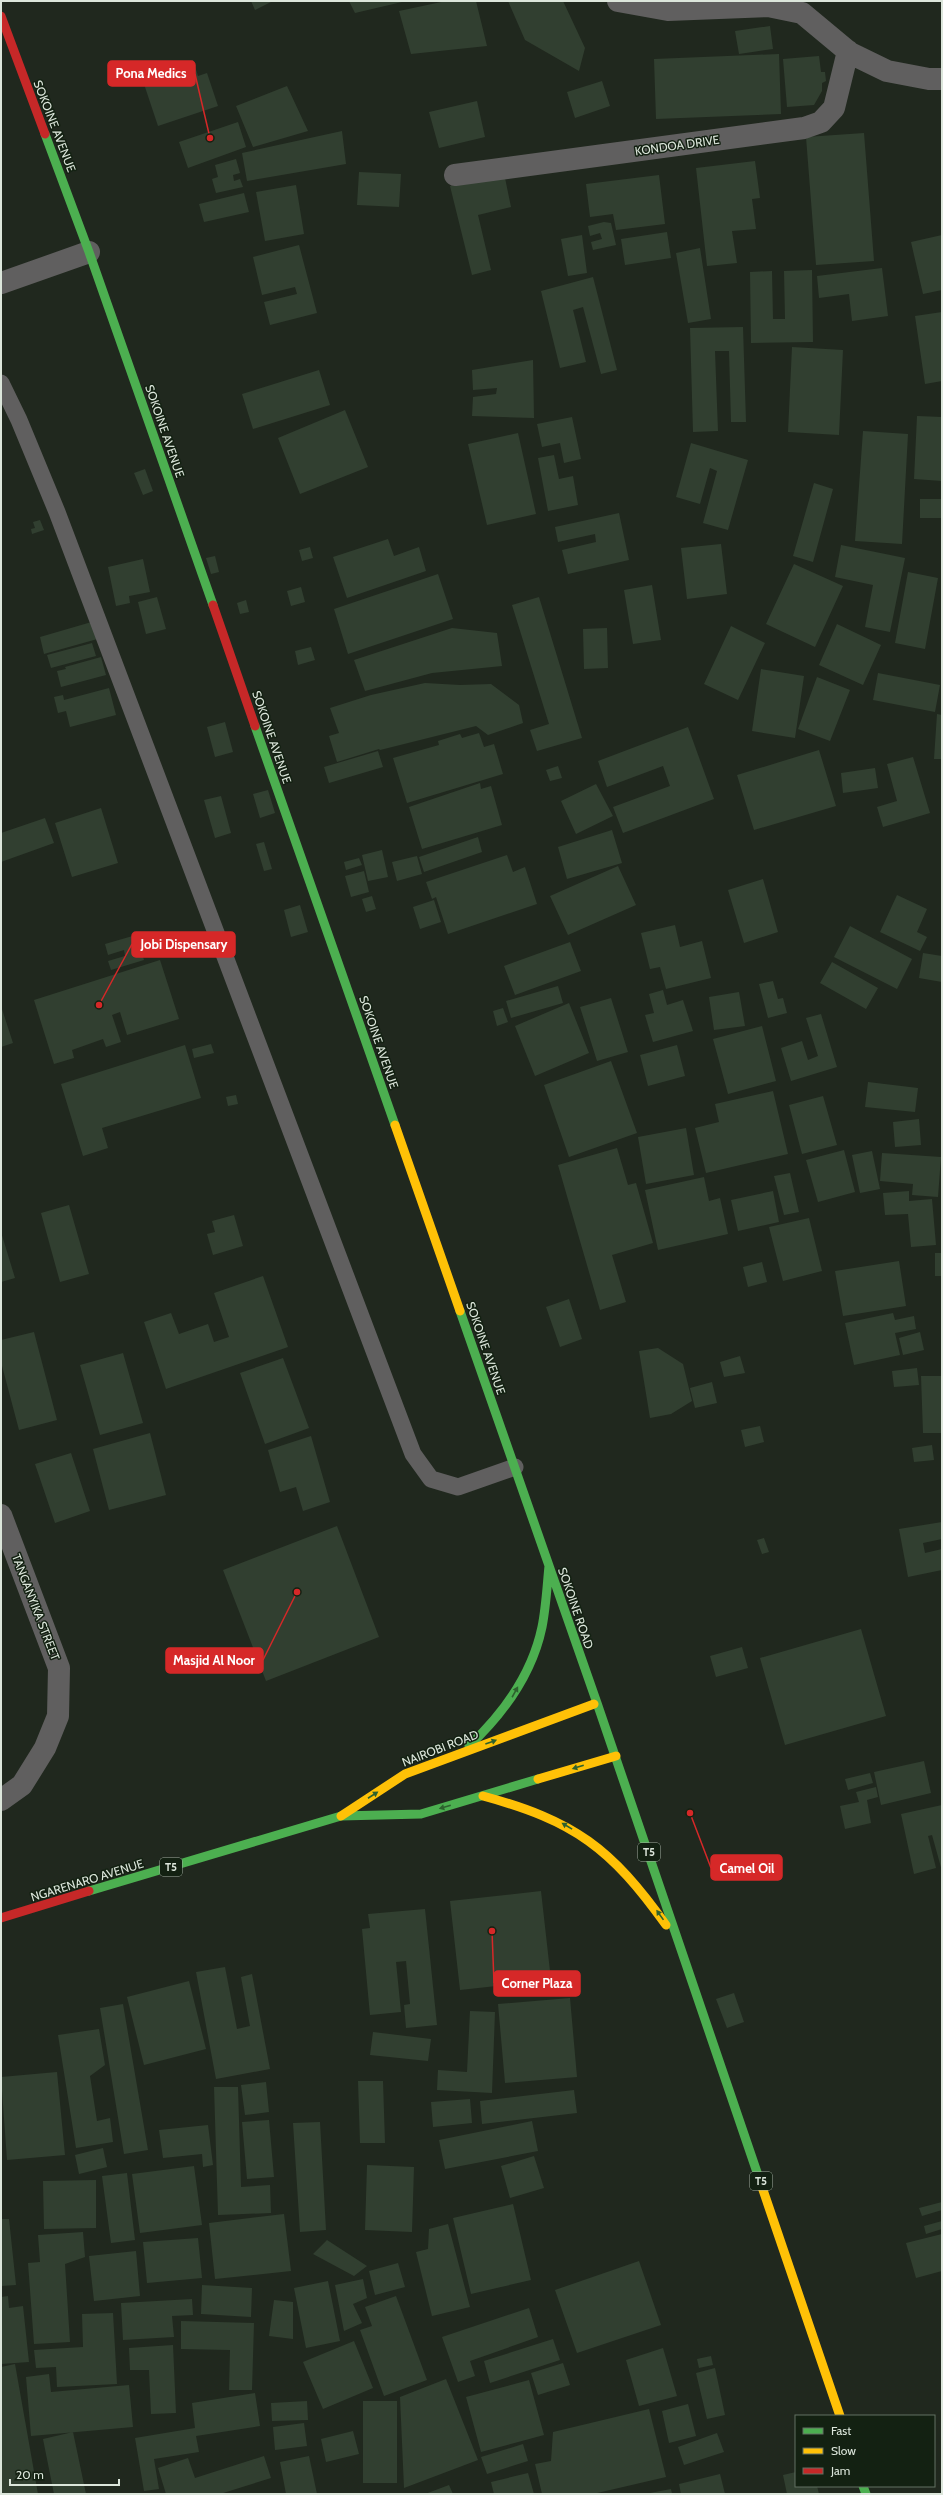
<svg xmlns="http://www.w3.org/2000/svg" width="943" height="2495" viewBox="0 0 943 2495" font-family="Cabin,sans-serif">
<rect width="100%" height="100%" fill="#20281e"/>
<path fill="#313f30" d="M251,1H273L255,10Z
M349,1H402V2L355,13Z
M446,1H476L487,46L411,54L399,11Z
M508,1H563L585,48L579,71L525,40Z
M770,26L773,49L739,54L735,31Z
M779,54L781,114L656,119L654,59Z
M819,56L821,72H825L826,81L822,83V91L814,105L787,107L783,59Z
M193,60L198,76L207,73L218,106L158,126L142,78Z
M602,81L610,106L575,118L567,92Z
M287,86L308,131L253,147L236,106Z
M477,101L485,137L439,148L429,112Z
M238,122L246,147L188,168L179,142Z
M342,131L346,164L247,181L242,153Z
M864,133L874,261L816,265L806,137Z
M236,159L240,173L233,175L234,181L240,179L243,187L216,193L212,179L218,177L215,165Z
M755,161L760,198L752,199L756,229L732,231L737,263L707,266L696,168Z
M359,172L401,174L399,207L357,205Z
M504,173L511,207L478,215L491,270L472,275L450,186Z
M659,175L665,224L616,230L613,214L590,217L586,184Z
M296,185L304,234L265,241L256,192Z
M244,193L249,212L204,222L199,204Z
M604,222L611,223L616,245L593,250L591,242L602,239L600,233L590,236L588,226Z
M667,232L671,258L625,265L621,239Z
M582,235L587,273L568,276L561,239Z
M942,235V290L923,294L911,242Z
M299,245L317,313L270,325L264,302L297,294L295,287L262,295L253,257Z
M700,248L711,319L688,323L676,253Z
M882,268L888,316L852,321L849,294L819,298L817,276Z
M812,270L813,342L751,343L750,272L772,271L773,319H785L784,271Z
M593,277L617,370L601,374L583,307L573,310L586,362L560,368L541,291Z
M942,312V381L925,384L915,316Z
M743,327L746,422H731L729,351H715L718,431L693,432L690,328Z
M792,347L843,350L839,435L788,432Z
M533,360L534,418L472,416L473,397L496,394L497,388L473,390L472,370Z
M319,370L330,405L253,429L242,394Z
M345,410L368,467L300,494L278,438Z
M917,416L942,417V481L914,479Z
M572,417L581,459L564,463L560,443L542,447L537,424Z
M863,431L908,434L902,544L855,541Z
M518,433L536,514L487,525L468,444Z
M691,443L748,460L728,530L703,523L717,471L710,468L700,504L676,497Z
M554,455L559,479L573,476L578,505L548,511L538,458Z
M145,469L153,491L143,495L134,473Z
M814,483L833,489L813,562L793,556Z
M920,499H942V518H920Z
M619,513L629,560L568,574L562,550L596,542L595,534L558,542L555,527Z
M40,520L44,530L32,534L31,529L35,528L33,522Z
M388,539L394,556L419,547L426,571L347,598L333,557Z
M721,544L727,594L687,599L681,548Z
M841,545L905,558L890,632L865,627L873,585L835,577Z
M310,547L313,558L302,561L299,550Z
M215,556L219,572L211,574L206,558Z
M143,559L150,592L129,596L130,603L116,606L108,567Z
M794,564L843,586L815,647L766,624Z
M908,572L938,578L925,649L895,643Z
M438,574L453,619L348,654L334,609Z
M652,585L661,640L633,644L624,590Z
M301,587L305,602L291,606L287,591Z
M157,597L166,629L146,634L138,602Z
M539,597L582,738L537,751L530,730L549,724L512,605Z
M246,600L249,612L240,614L237,603Z
M95,621L101,638L44,654L40,637Z
M837,624L881,645L863,685L819,665Z
M731,626L765,643L738,700L704,684Z
M452,628L497,633L502,666L432,673L365,691L354,660Z
M607,628L608,668L584,669L583,629Z
M92,643L96,656L51,668L47,655Z
M311,647L315,660L298,665L295,651Z
M101,657L106,675L61,687L57,671L66,669L65,667Z
M761,669L804,676L795,738L752,731Z
M878,673L940,685L935,712L873,700Z
M817,677L850,690L830,741L798,729Z
M425,683L460,685L491,684L519,705L523,723L488,735L476,726L380,750L379,749L337,762L329,736L339,733L330,708L371,695Z
M109,688L116,715L70,727L66,711L58,713L54,697L63,695L64,700Z
M937,714L942,715V759H934Z
M225,722L233,752L215,757L207,727Z
M688,727L714,799L623,833L613,807L670,786L663,766L607,787L598,761Z
M479,733L484,747L494,744L503,774L407,803L393,758L439,745L438,741L460,734L462,738Z
M819,750L836,806L754,830L737,775Z
M378,751L383,767L329,783L324,767Z
M913,757L930,813L883,827L877,807L897,801L887,764Z
M558,766L562,778L550,781L546,770Z
M875,768L878,788L843,793L841,773Z
M480,783L481,789L491,786L502,825L422,849L409,807Z
M596,784L613,816L576,834L561,801Z
M268,790L275,813L260,818L253,794Z
M221,796L231,833L215,838L204,800Z
M101,808L118,863L72,877L55,823Z
M45,818L54,843L1,862V833Z
M612,830L622,863L567,879L558,847Z
M478,837L482,852L424,872L419,857Z
M264,842L272,869L264,871L256,844Z
M382,850L388,877L368,881L362,855Z
M507,855L513,872L525,867L537,904L448,934L436,897L432,899L426,882Z
M417,856L422,874L397,881L392,862Z
M359,858L362,865L346,870L344,862Z
M618,866L636,905L568,935L550,896Z
M364,871L369,892L351,897L345,876Z
M763,879L778,932L744,943L728,890Z
M897,895L927,909L917,932L927,937L920,951L880,932Z
M372,896L376,909L366,912L362,899Z
M434,900L441,922L420,929L413,907Z
M300,905L308,932L291,937L284,910Z
M675,925L680,947L702,941L711,978L666,989L660,967L650,969L641,933Z
M850,926L912,959L897,989L834,957Z
M136,935L144,960L111,970L108,961L125,956L124,950L108,955L105,944Z
M570,942L581,971L515,995L504,966Z
M923,953L942,956V982L919,978Z
M160,960L179,1019L127,1035L120,1012L112,1015L121,1042L106,1047L103,1039L72,1050L74,1058L54,1064L34,1000Z
M832,962L878,988L866,1009L820,983Z
M773,981L778,999L783,998L787,1013L768,1018L759,984Z
M558,986L563,1003L511,1018L506,1001Z
M663,990L667,1005L683,1000L693,1031L653,1042L645,1015L654,1013L649,994Z
M739,992L745,1026L714,1030L709,997Z
M611,998L628,1052L597,1061L580,1007Z
M569,1003L589,1053L535,1076L515,1026Z
M1,1006L13,1043L1,1047Z
M503,1008L508,1022L497,1026L493,1011Z
M821,1014L837,1067L791,1081L781,1048L802,1041L808,1060L818,1056L806,1018Z
M762,1026L776,1081L728,1094L713,1039Z
M211,1044L214,1053L194,1058L192,1049Z
M185,1045L201,1098L102,1128L108,1148L83,1156L61,1084Z
M677,1045L685,1076L648,1086L640,1055Z
M611,1061L637,1133L569,1157L544,1085Z
M868,1082L918,1088L915,1112L865,1107Z
M773,1091L788,1154L706,1173L695,1128L719,1122L715,1104Z
M236,1095L238,1104L228,1106L226,1097Z
M823,1096L837,1145L802,1154L789,1105Z
M919,1119L921,1145L895,1147L893,1122Z
M686,1128L694,1175L646,1184L638,1137Z
M617,1148L628,1185L636,1183L653,1243L612,1255L626,1302L600,1310L558,1165Z
M844,1150L855,1192L818,1202L806,1160Z
M872,1151L880,1189L860,1193L852,1155Z
M882,1153L941,1157L938,1197L912,1195L913,1184L880,1181Z
M790,1173L799,1212L784,1215L774,1176Z
M704,1177L709,1201L720,1198L728,1234L658,1250L645,1190Z
M773,1191L779,1222L738,1231L731,1200Z
M909,1191V1201L932,1199L936,1245L911,1247L908,1214L885,1215L883,1193Z
M69,1205L89,1274L60,1282L41,1213Z
M234,1215L243,1246L213,1255L207,1234L215,1232L212,1221Z
M809,1218L822,1271L783,1281L769,1227Z
M1,1232L15,1278L1,1282Z
M935,1253H942V1276H935Z
M899,1261L906,1306L843,1316L835,1271Z
M762,1262L767,1282L748,1287L743,1267Z
M263,1276L288,1347L166,1389L144,1322L171,1313L179,1334L208,1324L214,1342L229,1337L214,1293Z
M569,1299L582,1339L560,1347L546,1307Z
M893,1313L895,1320L914,1316L916,1329L895,1333L900,1355L854,1365L845,1323Z
M34,1332L57,1420L19,1430L1,1362V1340Z
M920,1332L924,1350L903,1355L899,1338Z
M658,1348L683,1364L692,1401L671,1414L650,1418L639,1351Z
M123,1353L143,1423L100,1435L80,1365Z
M740,1356L745,1373L724,1377L720,1362Z
M283,1358L309,1428L265,1444L240,1373Z
M917,1368L919,1385L894,1387L892,1371Z
M921,1376H942V1433H923Z
M712,1382L717,1403L695,1408L690,1388Z
M760,1426L764,1442L745,1447L741,1430Z
M150,1433L166,1495L109,1510L93,1449Z
M311,1436L330,1502L303,1511L296,1487L280,1492L268,1450Z
M932,1445L934,1460L914,1462L912,1448Z
M71,1453L90,1511L55,1523L35,1464Z
M942,1522V1539L923,1543L925,1553L942,1549V1570L908,1577L899,1529Z
M337,1526L379,1637L266,1681L223,1570Z
M764,1538L769,1552L762,1554L757,1540Z
M861,1629L886,1716L785,1745L760,1658Z
M742,1647L748,1668L716,1677L710,1656Z
M924,1761L931,1793L881,1805L874,1772Z
M870,1773L873,1783L848,1790L845,1779Z
M876,1787L878,1797L867,1800L871,1823L845,1829L840,1806L859,1802L856,1792Z
M942,1805V1871L932,1835L928,1836L936,1868L914,1874L901,1814Z
M541,1891L551,1980L460,1990L450,1901Z
M425,1909L437,2025L406,2028L404,2005L410,2004L406,1961L396,1962L401,2012L370,2015L362,1929L370,1928L368,1914Z
M225,1967L237,2029L250,2026L241,1977L252,1974L270,2069L216,2079L196,1972Z
M189,1981L206,2049L144,2065L127,1997Z
M734,1993L744,2022L727,2028L716,1999Z
M570,1998L577,2077L505,2083L498,2004Z
M123,2004L148,2150L124,2154L100,2008Z
M470,2011L495,2012L492,2093L437,2090L438,2070L467,2072Z
M99,2029L105,2065L90,2076L97,2121L110,2118L113,2142L76,2148L58,2035Z
M373,2032L431,2039L428,2061L370,2055Z
M57,2072L65,2155L7,2160L1,2077Z
M358,2081H383L385,2143H360Z
M266,2082L269,2112L245,2115L241,2085Z
M214,2087H238L241,2187L270,2185L271,2213L218,2215Z
M574,2090L577,2113L482,2124L480,2101Z
M470,2099L472,2123L433,2127L431,2102Z
M269,2120L274,2177L247,2179L242,2122Z
M532,2121L538,2151L445,2169L439,2140Z
M320,2122L326,2230L300,2232L293,2123Z
M208,2125L213,2165L203,2167L202,2154L163,2158L159,2130Z
M103,2148L107,2167L79,2174L75,2155Z
M534,2156L544,2188L510,2198L501,2166Z
M367,2165L414,2167L412,2232L365,2230Z
M194,2166L202,2225L140,2233L132,2174Z
M127,2173L135,2240L111,2243L102,2176Z
M96,2180V2228L44,2229L43,2181Z
M942,2202V2210L922,2216L919,2208Z
M513,2204L531,2280L471,2294L453,2218Z
M284,2214L291,2271L215,2279L209,2223Z
M1,2219H9L16,2285L1,2286Z
M942,2221V2229L926,2234L924,2226Z
M448,2224L470,2307L432,2316L416,2252L428,2249L429,2229Z
M83,2232L85,2257L65,2264L70,2342L34,2344L28,2263L40,2262L38,2235Z
M942,2234V2271L916,2278L906,2243Z
M198,2238L202,2278L147,2283L143,2242Z
M327,2240L367,2266L354,2276L313,2254Z
M136,2251L140,2296L94,2301L89,2256Z
M639,2261L661,2325L577,2353L555,2290Z
M398,2263L405,2287L375,2295L369,2271Z
M363,2279L367,2298L353,2304L362,2323L344,2331L335,2285Z
M328,2281L340,2341L306,2348L294,2288Z
M202,2285L252,2288L251,2317L201,2314Z
M8,2296L9,2308L23,2306L29,2362L1,2364V2297Z
M396,2296L427,2380L384,2396L360,2330L372,2326L365,2307Z
M192,2299L193,2315L172,2316L174,2337L123,2340L121,2303Z
M274,2300L293,2302V2339L269,2336Z
M529,2308L538,2337L470,2361L475,2376L458,2382L442,2337Z
M113,2313L117,2384L57,2387L56,2367L36,2368L34,2350L83,2347L82,2314Z
M181,2321L254,2323L252,2390H229L230,2350L181,2349Z
M553,2339L560,2360L490,2383L484,2361Z
M354,2341L373,2388L323,2409L303,2362Z
M173,2345L176,2413L151,2414L149,2370H130L129,2348Z
M663,2348L677,2396L639,2406L626,2360Z
M711,2356L713,2365L699,2368L697,2359Z
M563,2363L570,2385L538,2395L531,2373Z
M15,2364L38,2494H1V2367Z
M715,2368L725,2415L707,2419L696,2373Z
M49,2374L51,2392L129,2385L133,2427L31,2436L26,2377Z
M446,2379L478,2460L404,2488L400,2397Z
M529,2380L544,2435L481,2452L466,2397Z
M255,2393L260,2426L196,2436L199,2452L154,2459L159,2489L144,2491L135,2438L195,2428L192,2403Z
M307,2401L308,2420L272,2421L271,2403Z
M363,2401H397V2483H363Z
M688,2404L696,2436L669,2443L662,2411Z
M649,2409L666,2477L593,2494H542L535,2464L551,2461L553,2432Z
M304,2423L307,2446L275,2450L273,2427Z
M353,2431L359,2454L326,2462L321,2439Z
M73,2432L86,2494H54L43,2439Z
M717,2433L724,2452L684,2465L678,2447Z
M523,2444L528,2461L487,2474L481,2457Z
M264,2456L271,2478L220,2494H166L158,2468L188,2458L195,2478Z
M309,2456L317,2494H286L280,2462Z
M796,2472V2486H817L819,2494H787L783,2475Z
M528,2473L534,2494H494L491,2482Z
M720,2474L725,2494H681L679,2484Z
M449,2485L453,2494H425Z
M671,2489L672,2494H650V2493Z"/>
<g fill="none" stroke-linecap="round" stroke-linejoin="round">
<path stroke="#605f5f" stroke-width="17" d="M1,383L19,420L57,512L413,1454L431,1479L458,1487L515,1467"/>
<path stroke="#605f5f" stroke-width="22" d="M618,1L668,10L768,6L802,13L850,53L887,71L929,79H942
M455,175L804,128L821,122L834,108L848,51
M1,283L89,252
M1,1515L59,1668L58,1716L45,1748L22,1785L1,1800"/>
<path stroke="#4caf50" stroke-width="9" d="M45,134L89,252L213,605
M255,726L395,1125
M460,1311L597,1703
M594,1704L597,1703L761,2184
M469,1746C504,1713 532,1675 542,1627C546,1607 547,1586 549,1566
M89,1891L341,1816L421,1814L538,1779
M863,2486L866,2494"/>
<path stroke="#ffc107" stroke-width="9" d="M395,1125L460,1311
M538,1779L616,1756
M483,1796C575,1821 611,1848 666,1925
M341,1816L405,1774L594,1704
M761,2184L840,2416"/>
<path stroke="#c62828" stroke-width="9" d="M1,16L45,134
M213,605L255,726
M1,1918L89,1891"/>
</g>
<defs><path id="oneway-solid" d="M-6-.8H1V-3.2L6.5 0L1 3.2V.8H-6Z"/></defs>
<g fill="#2d612e">
<use href="#oneway-solid" transform="translate(515 1692) rotate(-61)"/>
<use href="#oneway-solid" transform="translate(491 1742) rotate(-20)"/>
<use href="#oneway-solid" transform="translate(578 1767) rotate(163)"/>
<use href="#oneway-solid" transform="translate(373 1795) rotate(-33)"/>
<use href="#oneway-solid" transform="translate(445 1807) rotate(164)"/>
<use href="#oneway-solid" transform="translate(567 1826) rotate(-149)"/>
<use href="#oneway-solid" transform="translate(660 1915) rotate(-125)"/>
</g>
<g text-anchor="middle" dominant-baseline="central" stroke-width="3" stroke-linejoin="round" paint-order="stroke">
<g fill="#132112" stroke="#a0ab9f" stroke-width="1">
<rect x="638" y="1843" width="22" height="18" rx="3"/>
<rect x="160" y="1858" width="22" height="18" rx="3"/>
<rect x="750" y="2172" width="22" height="18" rx="3"/>
</g>
<g font-size="11" font-weight="bold" fill="#dce6db">
<text x="649" y="1852">T5</text>
<text x="171" y="1867">T5</text>
<text x="761" y="2181">T5</text>
</g>
<g font-size="12" fill="#dce6db" stroke="#132112">
<text transform="translate(55 126) rotate(69)">SOKOINE AVENUE</text>
<text transform="translate(677 145) rotate(-8)">KONDOA DRIVE</text>
<text transform="translate(165 431) rotate(71)">SOKOINE AVENUE</text>
<text transform="translate(272 737) rotate(71)">SOKOINE AVENUE</text>
<text transform="translate(379 1042) rotate(71)">SOKOINE AVENUE</text>
<text transform="translate(486 1348) rotate(71)">SOKOINE AVENUE</text>
<text transform="translate(36 1607) rotate(69)">TANGANYIKA STREET</text>
<text transform="translate(576 1608) rotate(71)">SOKOINE ROAD</text>
<text transform="translate(440 1748) rotate(-21)">NAIROBI ROAD</text>
<text transform="translate(87 1880) rotate(-17)">NGARENARO AVENUE</text>
</g>
</g>
<path fill="none" stroke="#d62828" stroke-width="1.5" d="M210 138L195 74M99 1005L132 944M297 1592L263 1660M690 1813L711 1868M492 1931L494 1983"/>
<g fill="#d62828" stroke="#132112" stroke-width="1.5">
<circle cx="210" cy="138" r="4"/>
<circle cx="99" cy="1005" r="4"/>
<circle cx="297" cy="1592" r="4"/>
<circle cx="690" cy="1813" r="4"/>
<circle cx="492" cy="1931" r="4"/>
</g>
<g fill="#d62828" stroke="#d62828" stroke-width="1.5">
<rect x="108" y="61" width="87" height="25" rx="4"/>
<rect x="132" y="932" width="103" height="25" rx="4"/>
<rect x="166" y="1648" width="97" height="25" rx="4"/>
<rect x="711" y="1855" width="71" height="25" rx="4"/>
<rect x="494" y="1971" width="86" height="25" rx="4"/>
</g>
<g font-size="13" text-anchor="middle" font-weight="bold" fill="#fff">
<text x="151" y="78">Pona Medics</text>
<text x="184" y="949">Jobi Dispensary</text>
<text x="214" y="1665">Masjid Al Noor</text>
<text x="747" y="1873">Camel Oil</text>
<text x="537" y="1988">Corner Plaza</text>
</g>
<rect width="943" height="2495" fill="none" stroke="#dce6db" stroke-width="4"/>
<rect x="795" y="2415" width="140" height="72" fill="#132112" stroke="#637062"/>
<rect x="803" y="2428" width="20" height="6" fill="#4caf50" stroke="#637062"/>
<text x="831" y="2435" font-size="12" fill="#dce6db">Fast</text>
<rect x="803" y="2448" width="20" height="6" fill="#ffc107" stroke="#637062"/>
<text x="831" y="2455" font-size="12" fill="#dce6db">Slow</text>
<rect x="803" y="2468" width="20" height="6" fill="#c62828" stroke="#637062"/>
<text x="831" y="2475" font-size="12" fill="#dce6db">Jam</text>
<path d="M10 2479v6h109v-6" fill="none" stroke="#dce6db" stroke-width="2"/>
<text x="16" y="2479" font-size="12" fill="#dce6db" stroke="#132112" stroke-width="3" paint-order="stroke">20 m</text>
</svg>
